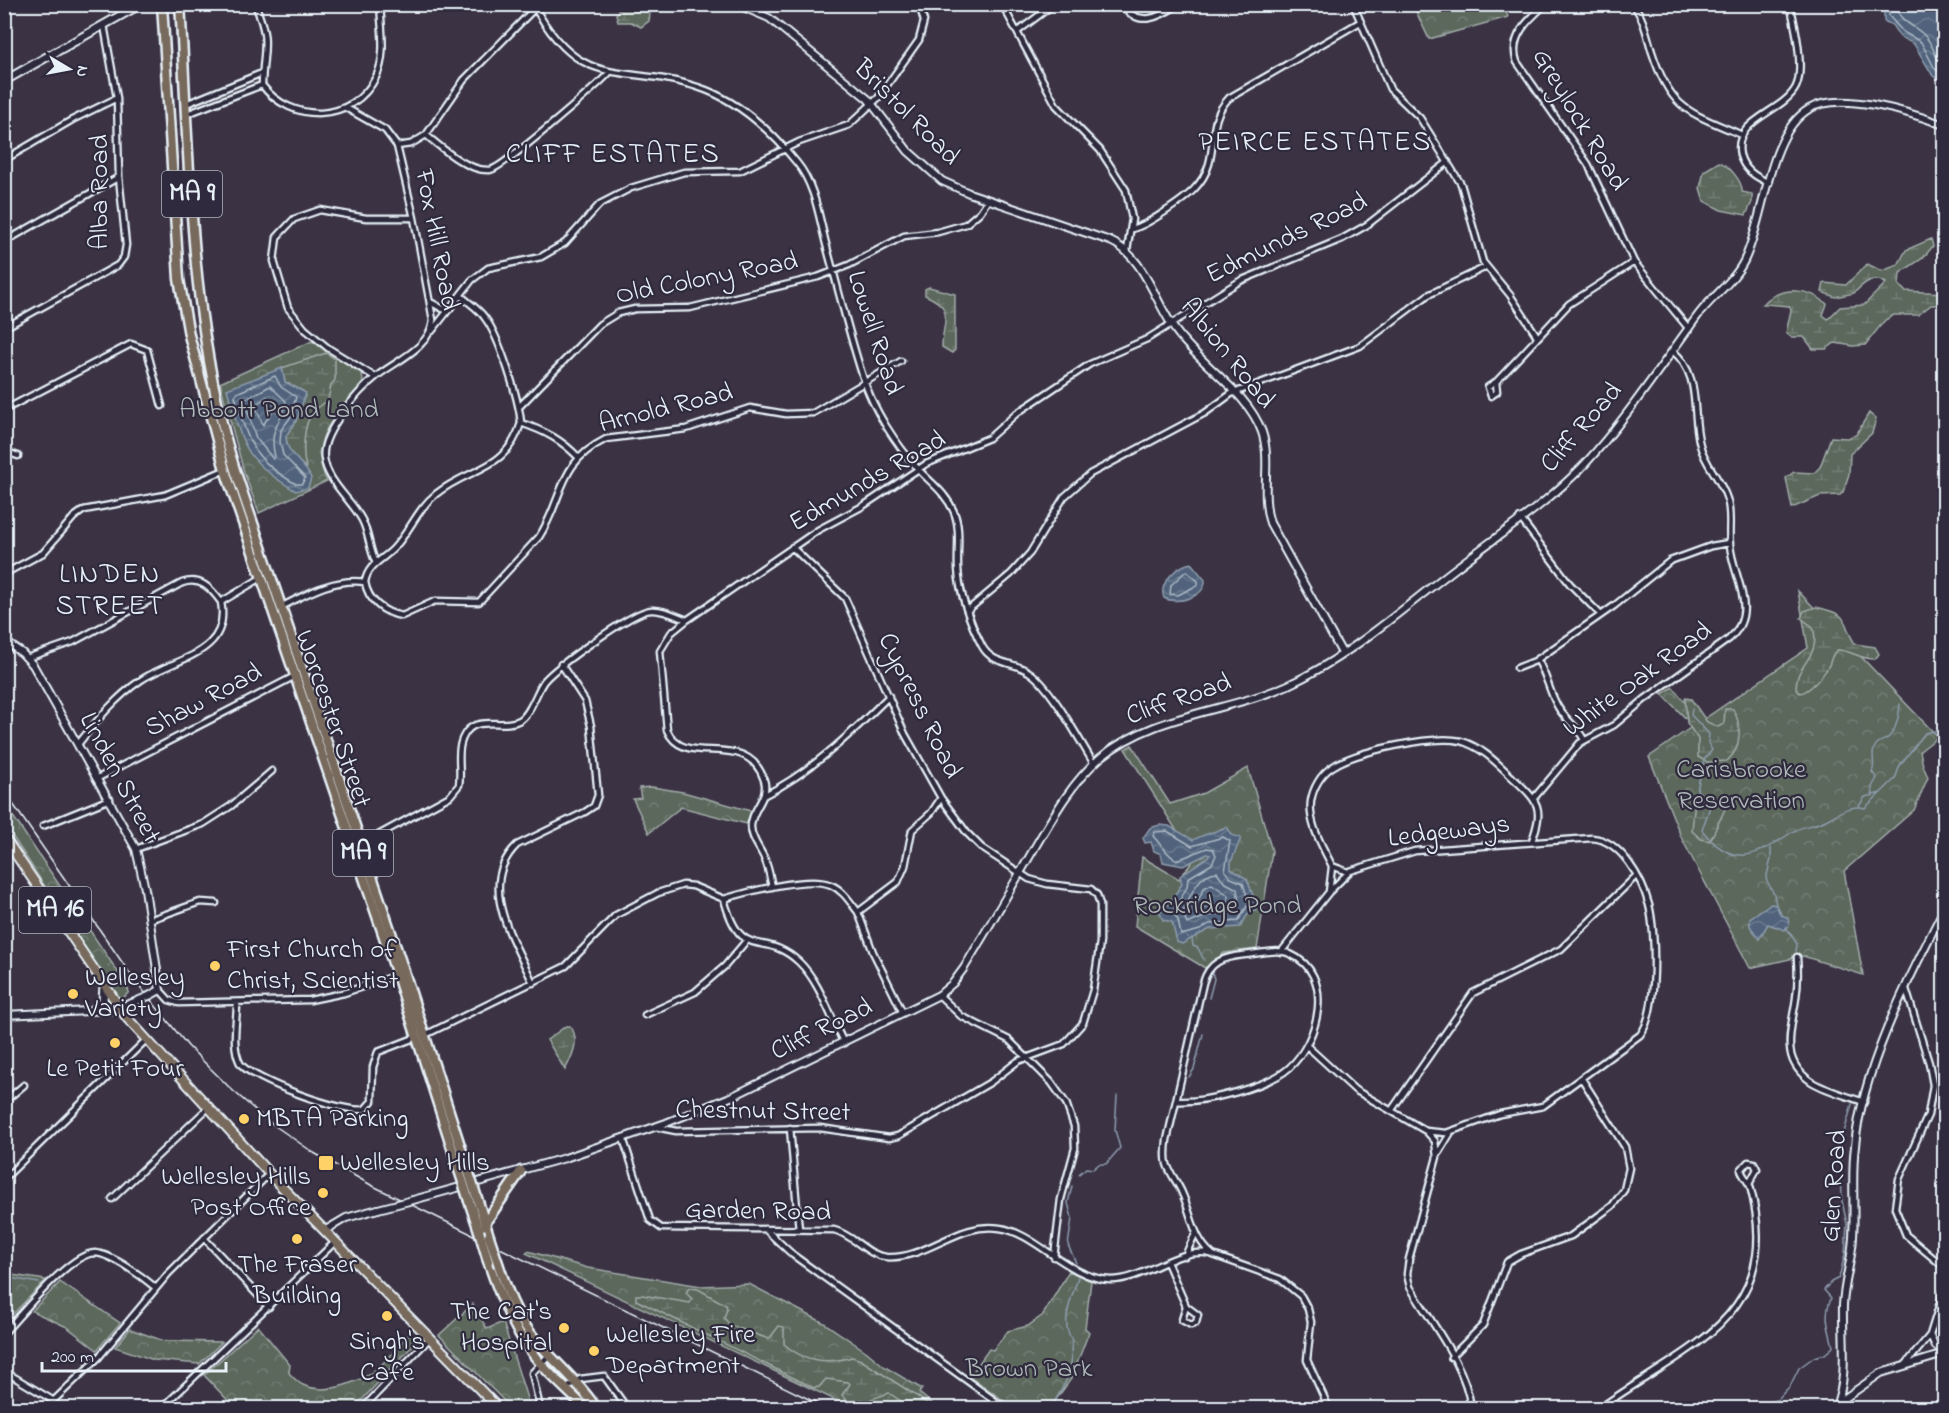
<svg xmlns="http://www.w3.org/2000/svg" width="1949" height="1413" viewBox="0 0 1949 1413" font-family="'Indie Flower',sans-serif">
<defs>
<pattern id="forest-crowns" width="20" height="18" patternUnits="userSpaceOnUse" patternTransform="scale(1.5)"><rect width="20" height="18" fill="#5c685c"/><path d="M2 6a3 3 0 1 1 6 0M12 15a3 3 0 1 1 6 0" fill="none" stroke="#737e74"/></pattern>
<pattern id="wetland-marsh" width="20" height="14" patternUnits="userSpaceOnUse" patternTransform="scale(1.5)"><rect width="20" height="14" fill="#5c685c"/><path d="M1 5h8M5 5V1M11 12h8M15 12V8" fill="none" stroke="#737e74"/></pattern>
<pattern id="water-waves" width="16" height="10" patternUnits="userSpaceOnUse" patternTransform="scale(1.5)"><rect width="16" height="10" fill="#51647c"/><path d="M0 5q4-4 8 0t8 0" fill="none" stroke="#6a7b8f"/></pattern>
</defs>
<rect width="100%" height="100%" fill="#3b3344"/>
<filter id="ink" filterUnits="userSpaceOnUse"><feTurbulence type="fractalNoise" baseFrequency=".0167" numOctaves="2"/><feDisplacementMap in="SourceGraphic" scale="12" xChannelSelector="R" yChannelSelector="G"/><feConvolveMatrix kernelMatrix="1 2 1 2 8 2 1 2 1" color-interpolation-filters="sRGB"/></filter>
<g filter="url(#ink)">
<path fill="url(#forest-crowns)" stroke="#a2acaa" stroke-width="1.5" d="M1413,5H1504L1508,17L1429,39Z
M312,341L362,373L363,382C339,416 305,436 327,481L259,513L244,472L220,383Z
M1798,591L1938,737L1920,751L1923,766L1928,777L1914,810L1844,871L1863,975L1803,956L1750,968L1682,839L1649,757L1693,726L1662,694L1673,687L1687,705L1704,719L1808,648Z
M1132,745L1170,804L1204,793L1248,768L1272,851L1257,949L1224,953L1205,968L1135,926L1142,857L1179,879L1207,843L1185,844L1125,749Z
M652,787L683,792L751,811L747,824L681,807L649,833L633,799L641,798L639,788Z
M4,803L126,984L129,992L122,999L117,997L5,825Z
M528,1251L588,1268L701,1286L749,1284L824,1323L867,1352L885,1367L922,1389L919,1393L938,1408H852L526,1253Z
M1069,1271L1091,1281L1085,1328L1089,1332L1071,1379L1050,1408H1014L970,1376L989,1349L993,1350L1008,1331L1028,1326L1043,1315Z
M5,1274L46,1280L13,1314L5,1313Z
M60,1282L120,1323L97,1350L67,1327L32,1311Z
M473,1304L487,1329L503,1322L530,1408H511L439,1335Z
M258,1326L290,1365L289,1373C293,1377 298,1383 303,1385C327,1396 365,1381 382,1364C392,1355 401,1343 410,1333L418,1340L358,1404L339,1408H235L204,1375Z
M130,1329L164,1341L222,1342L199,1364L154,1360L115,1347Z"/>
<path fill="url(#wetland-marsh)" stroke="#a2acaa" stroke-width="1.5" d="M623,4L651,5L649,21L641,27L631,22H618L616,14Z
M1719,162C1729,165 1743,182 1742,192L1752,194V202L1746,215L1721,210L1704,201L1700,188L1704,171Z
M1931,239L1933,246L1923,258L1900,273L1899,285L1905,291L1944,293V305H1931L1918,315H1894L1885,320L1865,345L1853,346L1835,343L1826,349H1813L1804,337H1791L1786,333L1791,310L1789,306L1763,304C1782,285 1809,288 1827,304L1823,315L1828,319L1840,307L1864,305L1886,283C1872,275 1864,283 1854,293L1835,297L1822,292L1824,283L1846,285L1867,264L1882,271L1898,265L1906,250Z
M929,287L955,294V350L952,353L942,347C942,320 957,309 925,295V289Z
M326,353L335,359V380L331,385L328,400C324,404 317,407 313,412C303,424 302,453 306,468L288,452L286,436L296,421L299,406L305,396L303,391L285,382L282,368Z
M1869,413L1876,419L1872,433L1850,454L1849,474L1843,492L1840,495L1820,496L1792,508L1786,478L1794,472L1814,473L1820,467L1831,437L1847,438L1856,435Z
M1816,607C1854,616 1839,619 1855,644L1875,647L1879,654L1875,659C1862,660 1850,650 1837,650C1830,655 1832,661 1828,667C1823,676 1809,692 1800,693L1796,689C1795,663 1822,658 1813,627L1801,618L1804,611Z
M1685,698L1691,699L1707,722L1718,727L1724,724L1725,709H1733C1742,725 1742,748 1727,761L1707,762L1698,757V739L1687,723Z
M1695,799L1706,803H1719L1725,809L1710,841L1701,839L1692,831Z
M566,1026H570C581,1039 572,1057 565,1070L547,1040Z
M689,1288L698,1289L726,1305L727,1309L724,1318L730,1325L769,1339L779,1326L784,1327V1344C804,1362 828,1364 852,1357L861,1360L935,1408H911L889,1393L871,1399L866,1408L849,1402L842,1395L850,1384L848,1382L826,1379L819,1387L814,1388L636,1300V1295H642L690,1303L692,1299L686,1293Z"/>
<path fill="url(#water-waves)" stroke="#8d9cae" stroke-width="1.5" d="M1884,5H1921L1944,16V83L1933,76L1914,44L1900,37L1892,25L1884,21Z
M282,368L285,382L306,393L296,421L286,436C286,456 304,461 311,478L308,488L296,491C243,460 243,445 227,389Z
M1191,563L1205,580C1206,597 1177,605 1164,598C1158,583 1177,566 1191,563Z
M1160,825L1169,826L1193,840C1204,834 1215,832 1227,827L1232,835L1241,838L1231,862V869L1247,879L1257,906L1255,910L1250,911L1240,927L1210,929L1182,944L1177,942L1172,922L1163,920L1160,913C1172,902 1173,896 1182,884L1180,876L1210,855L1207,854L1183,866L1163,862L1161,854L1154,851L1151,842L1145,843L1143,838L1150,828Z
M1770,904L1776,905L1780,914L1788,918L1789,925L1785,930L1768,924L1759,939L1750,926V918Z"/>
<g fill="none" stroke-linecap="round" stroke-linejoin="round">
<path stroke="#acb9c6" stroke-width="1.5" d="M1889,4V16L1903,32L1921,42L1935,69L1944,76
M1897,4C1896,21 1914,25 1924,35C1934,44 1935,60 1944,68
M275,376L281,387L296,397L290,418L281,430L280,442L283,455L305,478L302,484H296C252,459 249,444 235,396L237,393Z
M270,386L286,401C281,427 268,426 275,457L273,459L256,438L244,400Z
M267,397L276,406L263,425L255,405Z
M1186,571L1198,581V585L1178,595L1170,594L1171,585Z
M1167,831L1192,846L1223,837L1230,841L1225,871L1231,878L1243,883L1249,903L1238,921L1209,924L1200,930L1181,935L1178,920L1173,912L1187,887L1188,878L1212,864L1216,855L1213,849L1207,848C1169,862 1181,868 1153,836L1155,832Z
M1217,872L1224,882L1237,889L1239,902L1234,912L1207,916L1187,924L1183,912C1190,896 1198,873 1217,872Z
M1212,884L1228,895V904L1198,909L1196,905L1204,888Z"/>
<path stroke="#8d9cae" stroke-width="1.5" d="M1692,709L1691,715L1709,734L1708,743L1712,750L1704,760L1697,790L1711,804L1702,830C1733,870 1757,856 1792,832C1803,825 1815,826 1826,820C1839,813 1850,804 1865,808L1895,779L1900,765L1925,733L1944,729
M1873,796L1872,787L1877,778L1872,772C1876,764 1871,758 1874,749C1877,740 1884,742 1889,737C1897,729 1899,715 1900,704
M1859,806L1865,797L1881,793
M1771,848V859L1766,879L1774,894L1776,905
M1144,897L1150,900
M1778,907L1782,916
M1786,927L1797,944L1796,951
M1192,938L1193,946L1198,948L1204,960
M1209,998L1214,979L1212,972
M1189,1077L1194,1069L1203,1034
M1843,1136L1852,1104
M1079,1174L1086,1168L1093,1169L1099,1164H1106L1120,1148L1115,1130L1117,1096
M1072,1186L1068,1203L1072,1218L1068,1245L1076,1263
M4,1277L39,1283
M1050,1408C1056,1400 1068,1380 1070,1369C1073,1360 1070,1350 1072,1340C1059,1322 1073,1296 1078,1277
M1762,1408L1765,1403L1777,1400L1790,1386L1799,1368L1814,1357L1825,1354L1833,1347C1829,1327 1823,1318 1831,1298L1824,1290L1831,1282L1839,1278L1845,1254L1847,1224L1842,1201L1840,1142"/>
<g stroke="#e8f1f8" stroke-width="9">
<path id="minor" d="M255,4C271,43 263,47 262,85C291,124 353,123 376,77C387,56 381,27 380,4
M533,4C583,98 627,60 706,90C742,104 772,132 797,163C815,185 819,217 826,244C838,288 849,334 863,377C873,410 896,444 918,469C931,483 946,493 954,512C961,529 957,549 958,568C959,593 970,623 982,646C992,665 1013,661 1029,672C1050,685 1080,741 1094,764
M1002,4L1056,105L1100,150L1126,190L1132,219L1127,251
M1122,4C1138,29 1160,17 1179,4
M1353,4L1390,89L1420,118L1461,184L1483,262L1510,295L1537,336
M1546,4C1529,19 1508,37 1517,62L1588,164L1634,262L1689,329
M1633,4C1644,18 1647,36 1652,52C1671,111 1689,112 1742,135
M1017,32L1054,4
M186,104L262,73
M346,108L385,130L397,146L414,218L433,320C431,347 396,361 377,376C358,391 320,434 324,458C327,482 351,499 362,520C369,533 369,549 376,563
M187,114L262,85
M426,135C442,148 468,172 490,170C502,169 597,86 609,73
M397,146L411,144L426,135L464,80L539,4
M4,160L72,120L117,98
M1769,183C1756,177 1744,170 1740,155C1732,119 1783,113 1796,87C1805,68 1795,25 1790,4
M1132,229C1145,226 1158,216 1169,209C1187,197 1203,185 1209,164C1216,139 1209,119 1229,98L1360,22
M4,242L119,177
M461,296C469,303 479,309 485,318C499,336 519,399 521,423C545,431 562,440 579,458
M432,303L443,309H450
M4,328L118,265L124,257L126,245L119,177L117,98L104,25
M432,331L472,280L488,268L541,257L565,243L600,204L631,188L684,172L740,171L799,142L849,125L878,98L919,40L924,21L919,4
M375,377L328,348L305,329L288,308L274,261L277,237L294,219L320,210L366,218H414
M1496,382L1497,392L1491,396L1488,387L1496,382L1569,304L1634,262
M520,406L600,324L618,313L635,309L690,308L818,277L849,265L904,236L938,232L966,224L980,212L988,200
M4,410L131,344L147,350L162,406
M4,451L18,456
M1520,518L1570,584L1601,615
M4,574L43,553L74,517L84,510L165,495L225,470
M365,582C368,564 383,560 394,548C410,531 418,508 436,494C469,467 507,471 521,423
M281,607C308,593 334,578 365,582C368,601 384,613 402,616L435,601L479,602L539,537C565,497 556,464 606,439L686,429L750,408L786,414L813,413L901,361
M968,610L1011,574L1030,553L1064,497L1090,474L1205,413L1231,394L1360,346L1428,295L1486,267
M687,620L671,633L660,651L667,730C684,771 747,727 764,780C770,797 750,811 751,827C751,839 761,849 765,860C769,869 770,878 772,887
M27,658L73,642L182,583C200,577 210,587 221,602L261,578
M1537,659C1547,675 1549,692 1558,707C1565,720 1578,726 1584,740
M1517,668L1535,661L1614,606L1670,561L1711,546L1729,543
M79,743C97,720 116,697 141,680C174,658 231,655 221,602
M98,778L295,676
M763,796C810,773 852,733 889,696
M1534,798L1580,743L1614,725L1645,699L1729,639C1760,612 1733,578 1730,545C1728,529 1732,514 1727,499C1721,479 1705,465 1700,445C1691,412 1702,376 1673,351
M43,826L110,799
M360,845L450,796L459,785C462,767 454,747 467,731C480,716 504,729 520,720C531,713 536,692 544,681C557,666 633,611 651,610C663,609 676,616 687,620L818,530L863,506L926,464L989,438L1017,413L1090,364L1147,339L1240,281L1342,239L1367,225L1448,162
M136,849L203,824L231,806L272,771
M1348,872L1332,866C1323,847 1308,824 1311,801C1313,788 1321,774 1332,767C1356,751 1433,735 1461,741C1482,747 1498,764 1513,778C1539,802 1544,807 1532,841
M1329,892L1350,871L1415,851L1592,838C1621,840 1642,879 1649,905C1656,932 1658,1013 1640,1035L1543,1106L1500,1114L1446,1133L1426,1131
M149,920L200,902L216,903
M1281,952L1329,892L1332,867
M1797,957C1798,970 1798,985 1796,998C1792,1029 1778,1060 1812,1082C1827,1091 1847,1096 1864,1102
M533,983C514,940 476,885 517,845L585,812L594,806L598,795L591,726L585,701L561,664
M1906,989L1929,1063L1933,1085L1928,1115L1899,1179L1895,1208L1906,1235L1944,1267
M160,990L169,1000L179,1003L310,1000L344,993L397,975
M939,995L961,1016L1009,1040L1051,1082L1066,1103L1074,1126L1075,1148L1061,1199L1054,1257
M237,1003C237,1022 231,1045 240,1063C249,1079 347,1115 365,1109L372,1101L373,1067L378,1052L417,1037
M903,1013L873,952L858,912L898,882L905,866L912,830L931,813L941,798
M645,1015L695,992L725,966L746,941
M425,1035L566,966L616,915L658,893L683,885L693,886L724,899
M844,1043C830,1017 820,982 799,962C763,928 742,965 724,899C747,892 810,875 831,885C843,890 850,902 858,912
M1307,1046L1355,1090L1426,1131L1435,1141L1437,1157L1409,1259L1407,1274L1410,1287C1432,1324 1466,1365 1471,1408
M1176,1101C1205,1103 1268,1087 1289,1068C1319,1041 1336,974 1290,954C1277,948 1257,954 1244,955C1223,957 1209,962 1203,983L1167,1140C1166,1148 1165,1156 1167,1164C1170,1174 1178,1183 1182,1193C1192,1215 1193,1239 1213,1255L1280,1279L1301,1296L1308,1309L1311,1322L1307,1360L1329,1408
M4,1102L24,1085
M1391,1111L1473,993L1561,949L1635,877
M656,1127L676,1131L820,1128L889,1138L898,1136L991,1082L1018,1061L1064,1044L1083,1023L1093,990L1100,942V905L1097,895L1091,889L1047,884L1029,879L982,848L967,833L941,798L905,734L845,598L792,547
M790,1128L799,1230
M623,1138L650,1220L661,1228L834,1230C854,1235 866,1255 886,1257C927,1260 958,1221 1000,1228C1036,1233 1068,1278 1110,1280C1145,1281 1176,1246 1211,1254
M1439,1152L1450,1134
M4,1179L147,1039
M112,1199L208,1108
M765,1229L793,1255L1005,1408
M204,1238L269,1307
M1185,1256L1196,1232
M1167,1262L1186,1306L1198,1315L1196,1323L1191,1325L1182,1320L1186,1306
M4,1333C22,1314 70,1253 95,1253C112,1254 143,1277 156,1288
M1930,1335L1935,1346L1944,1353
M1451,1357L1483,1325L1507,1262L1521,1254L1571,1236L1612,1206L1624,1190L1629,1168L1625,1147L1582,1079
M1906,1364L1930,1335L1944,1290
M4,1371L54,1401
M566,1389L580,1379L604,1376L627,1408
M46,1408L98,1358L168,1274L269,1174
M162,1408L335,1242
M363,1408L429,1339
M540,1408L532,1373L550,1354
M1600,1408C1686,1346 1786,1318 1750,1186C1748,1181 1743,1176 1741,1170L1748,1162L1754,1163L1757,1169L1749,1184"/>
</g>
<g stroke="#e8f1f8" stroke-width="10">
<path id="tertiary" d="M736,4L769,18L868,99L908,151L942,181L969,193L1110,241C1144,255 1155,303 1176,331C1201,366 1247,391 1262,432C1272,462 1260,493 1270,523L1342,653
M4,641L22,653L33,665L136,849L145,889L160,990L149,996
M4,1015L111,1010L132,1003
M413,1200L565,1158L666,1123L733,1096L939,995L953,983L964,968C987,930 1009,892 1031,854C1051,820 1070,784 1100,758C1154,713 1226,713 1288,685C1350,657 1405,606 1460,565C1501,533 1548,503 1585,464C1627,418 1662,364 1699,314C1713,296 1734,281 1744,261C1765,219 1767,134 1809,109C1840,90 1912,113 1944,125
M324,1231L346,1218L378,1209
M1838,1403L1881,1373L1944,1354
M1835,1408C1849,1377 1842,1339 1843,1305C1844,1282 1852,1260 1853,1237C1855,1207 1851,1176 1855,1146C1862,1068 1909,978 1944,909"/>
</g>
<g stroke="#e8f1f8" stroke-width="11">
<path id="secondary" d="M4,81L141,4
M93,1010L103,1001L104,985"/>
</g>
<g stroke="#e8f1f8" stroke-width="12">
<path id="primary" d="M4,837L127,1018L275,1180L498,1408"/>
</g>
<g stroke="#e8f1f8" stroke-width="13">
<path id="trunk" d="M162,4L179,279L189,335L225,470L397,975L459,1170
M180,4C190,160 188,320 235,470L403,968L467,1167
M477,1198L489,1236
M469,1201L479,1231
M485,1223L521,1171
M488,1261C501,1299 515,1335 542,1365C555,1380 571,1393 585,1408
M499,1266C507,1290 515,1313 531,1334C551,1360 578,1380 596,1408"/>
</g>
<use href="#minor" stroke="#2f2a3d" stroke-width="4.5"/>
<use href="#tertiary" stroke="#2f2a3d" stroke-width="6"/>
<use href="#secondary" stroke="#2f2a3d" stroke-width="7"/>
<use href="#primary" stroke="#77695c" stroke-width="8"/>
<use href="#trunk" stroke="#77695c" stroke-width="8"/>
<path stroke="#e8f1f8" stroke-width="1.5" d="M4,791L133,978L188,1046L231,1089L268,1121L314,1153L371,1185L827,1408"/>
<g stroke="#e8f1f8" stroke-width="10" stroke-linecap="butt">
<path id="tertiary-bridge" d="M132,1003L149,996
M378,1209L413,1200"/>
</g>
<g stroke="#e8f1f8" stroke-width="13" stroke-linecap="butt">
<path id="trunk-bridge" d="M467,1167L477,1198
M459,1170L469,1201
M479,1231L488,1261
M489,1236L499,1266"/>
</g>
<use href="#tertiary-bridge" stroke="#2f2a3d" stroke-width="6"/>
<use href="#trunk-bridge" stroke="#77695c" stroke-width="8"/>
</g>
</g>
<g fill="#ffd166" stroke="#2f2a3d" stroke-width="2">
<circle cx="215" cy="966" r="6"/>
<circle cx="73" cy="994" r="6"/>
<circle cx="115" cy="1043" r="6"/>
<circle cx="244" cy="1119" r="6"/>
<rect x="318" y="1155" width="16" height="16" rx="3"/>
<circle cx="323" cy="1193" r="6"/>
<circle cx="297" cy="1239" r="6"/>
<circle cx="387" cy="1316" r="6"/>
<circle cx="564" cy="1328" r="6"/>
<circle cx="594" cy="1351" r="6"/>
</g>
<g text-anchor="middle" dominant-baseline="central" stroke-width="4.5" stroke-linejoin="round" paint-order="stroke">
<g fill="#2f2a3d" stroke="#b0b5c0" stroke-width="1.5">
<rect x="162" y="171" width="60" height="46" rx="4.5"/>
<rect x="333" y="830" width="60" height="46" rx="4.5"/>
<rect x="19" y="887" width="72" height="46" rx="4.5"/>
</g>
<g font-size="26" font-weight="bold" fill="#e8f1f8">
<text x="192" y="194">MA 9</text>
<text x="363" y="853">MA 9</text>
<text x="55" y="910">MA 16</text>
</g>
<g font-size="27" fill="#e8f1f8" stroke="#2f2a3d">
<text transform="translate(906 113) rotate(45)">Bristol Road</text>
<text transform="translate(1579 120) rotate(59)">Greylock Road</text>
<text transform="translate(100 192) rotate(-90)">Alba Road</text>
<text transform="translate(1287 239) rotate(-26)">Edmunds Road</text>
<text transform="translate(436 240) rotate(79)">Fox Hill Road</text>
<text transform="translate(707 279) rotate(-11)">Old Colony Road</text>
<text transform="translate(874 333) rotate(72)">Lowell Road</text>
<text transform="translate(1227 354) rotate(51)">Albion Road</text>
<text transform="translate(666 409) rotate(-14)">Arnold Road</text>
<text transform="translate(1582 428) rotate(-49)">Cliff Road</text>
<text transform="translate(868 482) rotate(-30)">Edmunds Road</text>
<text transform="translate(1638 680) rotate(-36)">White Oak Road</text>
<text transform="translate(1179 700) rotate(-19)">Cliff Road</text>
<text transform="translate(204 701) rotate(-28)">Shaw Road</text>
<text transform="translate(919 706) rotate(64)">Cypress Road</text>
<text transform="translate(332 719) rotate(71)">Worcester Street</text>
<text transform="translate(119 778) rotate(62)">Linden Street</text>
<text transform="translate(1449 832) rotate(-7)">Ledgeways</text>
<text transform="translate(822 1030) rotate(-26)">Cliff Road</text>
<text transform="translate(763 1112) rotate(1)">Chestnut Street</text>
<text transform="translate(1835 1186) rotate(-86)">Glen Road</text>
<text transform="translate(758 1212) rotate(1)">Garden Road</text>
</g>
<g font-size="27" fill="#b0baba" stroke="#2f2a3d">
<text x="279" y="410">Abbott Pond Land</text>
<text x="1741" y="770">Carisbrooke<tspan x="1741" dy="31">Reservation</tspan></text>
<text x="1217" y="906">Rockridge Pond</text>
<text x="1029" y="1369">Brown Park</text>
</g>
<g font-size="27" fill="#e8f1f8" stroke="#2f2a3d" text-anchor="start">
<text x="227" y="950">First Church of<tspan x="227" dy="31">Christ, Scientist</tspan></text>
<text x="85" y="978">Wellesley<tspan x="85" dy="31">Variety</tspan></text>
<text x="115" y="1069" text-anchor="middle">Le Petit Four</text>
<text x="256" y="1119">MBTA Parking</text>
<text x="340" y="1163">Wellesley Hills</text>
<text x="311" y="1177" text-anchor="end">Wellesley Hills<tspan x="311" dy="31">Post Office</tspan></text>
<text x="297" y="1265" text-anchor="middle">The Fraser<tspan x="297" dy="31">Building</tspan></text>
<text x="552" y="1312" text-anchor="end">The Cat's<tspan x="552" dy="31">Hospital</tspan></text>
<text x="606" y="1335">Wellesley Fire<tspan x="606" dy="31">Department</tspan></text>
<text x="387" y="1342" text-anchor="middle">Singh's<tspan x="387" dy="31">Cafe</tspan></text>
</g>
<g font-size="28" letter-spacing="1.5" fill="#e8f1f8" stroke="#2f2a3d">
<text x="1315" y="143">PEIRCE ESTATES</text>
<text x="613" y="155">CLIFF ESTATES</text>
<text x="110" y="575">LINDEN<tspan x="110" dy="32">STREET</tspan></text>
</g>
</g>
<rect width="1949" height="1413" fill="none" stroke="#2f2a3d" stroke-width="24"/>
<rect x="12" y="12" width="1925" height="1389" fill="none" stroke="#e8f1f8" stroke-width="2" filter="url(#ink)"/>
<g transform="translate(69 69) rotate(100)" stroke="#2f2a3d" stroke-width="4.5" paint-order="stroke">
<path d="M0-4.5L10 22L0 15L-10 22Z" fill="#e8f1f8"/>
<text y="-9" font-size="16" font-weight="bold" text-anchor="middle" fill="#e8f1f8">N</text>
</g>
<path d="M42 1362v9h184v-9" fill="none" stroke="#e8f1f8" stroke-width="3"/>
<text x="51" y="1362" font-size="18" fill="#e8f1f8" stroke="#2f2a3d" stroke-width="4.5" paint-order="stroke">200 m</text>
</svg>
